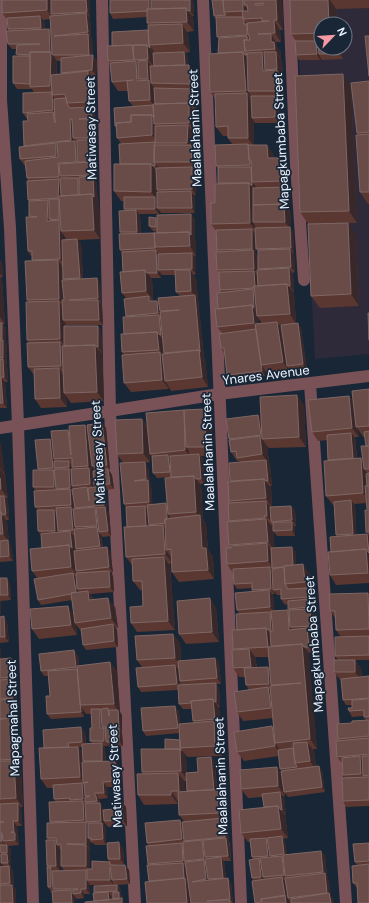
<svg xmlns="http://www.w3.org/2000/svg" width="369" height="903" viewBox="0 0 369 903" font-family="'DM Sans',sans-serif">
<rect width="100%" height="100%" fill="#192636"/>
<path fill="#2e2a3a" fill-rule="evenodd" d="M296,0H369V354L315,359ZM321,24H345V48H321Z"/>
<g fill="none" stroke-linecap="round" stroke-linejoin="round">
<path stroke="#795258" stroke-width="12" d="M1,0V100L10,228L18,425L33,903
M102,0L110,412L135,903
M203,0L241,903
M289,0L296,164L304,280
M310,384L346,903
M0,428L219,394L369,376"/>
</g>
<path fill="#5a3831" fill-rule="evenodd" d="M90,0V17H89L90,18L91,38L92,39L93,56L97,61L96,75L91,76L94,81L95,111H94L96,123H94L95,125V143H92L93,145V164L95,167V179L96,181L98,202L99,203L100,239L78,240L81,244L83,279L97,278L100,284L101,303L102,305L103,325H66V324V326H98L101,331L102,353H101L102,354L104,401L71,403L66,396L67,407L41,408L35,399L34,375L28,367L29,343L27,340L28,302L27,300L33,261L32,260V256H31L28,251L30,217L29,216V201L28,200V181L27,178L25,165H24L20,159L25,146H24L28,121V118H26L23,113L34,93L32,89H17L13,83L18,56L16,54L17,49H12L8,44L9,31L8,29V21L2,13ZM50,19L51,31L49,29H45L44,21L43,20ZM57,61H61V73L62,74H57ZM63,234L66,239H63Z
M110,0H193L194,16H192L193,17L194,31L187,32L188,34L190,52L185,53L188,58V65L196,75L197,93H196L197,95V111H195L196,113V132H193L195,134L194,148L198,154V171H194L195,172L196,195H193L195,197V213H161L159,210V214H139L140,215L141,233H157V232L153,231L149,226L157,220L191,214L195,219V241L196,242V256H194L196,258V274L193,275L196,279L198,299V300L204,357H203L205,359L208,387L171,391L169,387V389L131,392L124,383V355L122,352L127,317L126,298L122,293L123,272L122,253L120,250L121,234L120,232L125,211L124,209V201H121L114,191L120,164L121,143L117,138V128L115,126L133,106L129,101L128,91H118L112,82L111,65L108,61L112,46L148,30V25L147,23V17L113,19L110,13ZM161,273L162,275H175L176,292L180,296L159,304L157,301H152V300H153L152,279L151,278H161Z
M212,0H282L283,30H280L281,42H276L277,47L281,52V59L282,61L283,78L284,80V100H278L279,123H255L254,121V145H267L273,154L274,158L288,168L289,191L290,192V212H289L291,214V229L293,232L294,253H293L294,254L295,272L292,273L293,274L294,292H293L294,293L296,323L301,328L307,370L290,371L289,370V371L267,374L265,370V376L230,380L227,375L224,353L221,348L222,333L217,327L218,309L222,293L220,290L219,272L217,270L218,251L217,250V232L211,224L215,203L218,183V169L216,166L232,144L228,138V136H223L216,127V100L210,92L218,53L219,39L217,37L216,19L214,16ZM256,249L258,251V269L259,270H258L257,255L256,254ZM259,319L262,324H259ZM288,324L282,329L279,325Z
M290,0H369V8L336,9L337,24H321V48H343V59L322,60L320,57V60H299L296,55V41L291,34Z
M369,81V204H368L360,192L358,135L357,133Z
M351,86L357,223H348L356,235L359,306L320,308L311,296L308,224L300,212Z
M0,260L2,263L3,277L0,278L2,280L5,324H3L6,328V343L7,345V364H6L7,365L8,382H5L7,408H0Z
M369,389V536L366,532L368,510L367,509L366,503L354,504L355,505L356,535L367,534L369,536V583L336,585L330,575L331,552L337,536L336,535L334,505H333L326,496L328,460L327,440L318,441L312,432L349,396L354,403ZM358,429L363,437L365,436L366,446L363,460L361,458H357L355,437H359Z
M304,405L306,447L269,448L266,445L267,446L269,463L270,465L272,486H269L271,488L272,507L291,506L295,511L296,526H295V536H277L273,531V525H271L273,528L274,548L296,552V565L310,574L312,592H310L311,593V603L312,604L313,613L314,614L315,631H309L311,634L313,652L308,653L317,749H313L314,751L316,766H319L322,771L325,792L288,797L285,793V796H283L284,798L286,815H285L288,838L283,839L285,842L287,855L321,851L325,856L327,876L328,878L331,896L333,899L291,903L289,899L290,903H255L254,881L252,878L253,859L252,857L250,842H248L241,833L264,807L263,797L248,798L241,789L282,774V771L280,769L279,756L244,761L237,752L274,730L273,718L243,721L237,712L249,690L246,685L245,677H239L233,668L234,650L233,649L239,613L237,610L253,591L252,590V588L237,589L234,584L233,573L227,564L231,548L229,545L230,522L229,521L231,503L229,501L230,481L240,462L239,461H237L231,452L229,440V439L261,419ZM275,592L277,595H281V599L285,605L288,604V609L289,611H274L273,595L272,594H275ZM255,657H268L270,669L268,667H257Z
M204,409L211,418L213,456H201L203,459L205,484H200L201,485L203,519L206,524L208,550L213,557L214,579L179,582L172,572V558L171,557L172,563L169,564L170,566L175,630L137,632L131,623L143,606L142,590H140L133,581L132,565L126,557L127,527L126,507L124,504L123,463L117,454L142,419L148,427L184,410ZM149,443L150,454L152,457L153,473L157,478L171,477L167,504H152L151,485L150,483L148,467L145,463L150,462Z
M102,423L106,428L110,470H109L112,475L114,489L104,490L105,491L107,511L109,512L111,536L103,537L101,535L103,547H107L110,552L113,572L110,573L113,576L114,592L90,594L94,599L115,607L118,628H115L117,630L118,647L86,650L83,645L82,632L76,625L77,635L39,639L32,629L68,606L73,614L72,600L41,605L38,600V579L32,571L42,548L41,535L38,531V510L35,507L36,491L33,487L39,470L38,469L50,439L52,441L85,425L88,429ZM90,450L92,466L95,471L94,485L95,487H94L93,473L92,471ZM73,535H74L76,549L77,550H75L74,537Z
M0,443L5,475L8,498H6L8,501L9,520H6L7,522L9,543L11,546L13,561L0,562Z
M0,578L10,583L11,600L0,601Z
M369,594V660H355L361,669L362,677L369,676V806L346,807L343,801L345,778L343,775L342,762H341L337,757L339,741L338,739L352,723L366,720L364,717V716L352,717L349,711L352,708V705H346L343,700L341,681L334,672L338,660L335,656L341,637L336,630V619L330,611Z
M210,598L216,608L219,642L186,644L179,634Z
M0,601L1,602V616L7,622L9,642L0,643Z
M173,634L180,643L181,661L215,658L219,663L221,684H216L219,688L220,707H219V708L221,729H219L220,731L222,756L187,757L185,754L184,756L186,759L187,773L198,772L215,762L217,789L225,799L226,822L227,823L229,842L230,843L231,861H224L226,878H228L231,883L233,903H147L149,881L148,865V864L149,846L147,843L184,821L179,815L178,801V804L144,805L138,795L143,774L142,772L165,749L180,740V733L146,736L143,731L179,711L180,724L194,723L193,721L192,709H183L179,704L178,690L141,692L138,687L142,667L137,660ZM184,781H186L187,791L185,792V782Z
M0,647L1,659L11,658L14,664L16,682L14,683L15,684L17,703H16L17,705L18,726L17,727L21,768H19L21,770L23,807H21L22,826H17L19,845L8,846L11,850L10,858L11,859V868L13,871L14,887L16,890L0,903Z
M78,655L79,666L110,662L117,671L120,712L122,715V733L123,746L109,747L108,745V746H104L105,749L106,761H115L119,766V787H107L108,798L99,799L103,810L126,807L127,826L108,827L104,822V826L106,828V845H95L93,843H91L90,841V849H89L90,850V869H92L109,862L108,859L123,848L124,864L112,865L129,870L130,884L118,885L121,890V895L123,897V900L94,901L95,893L94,892L106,885H90L89,884L90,894H84V898L77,899L75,897L52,893L48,887L47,867V866L48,840L47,838L52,823L50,822L56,802L54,799V788H47L41,779L44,748L85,732L86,743H92L90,741L92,728V714H86L84,711V717L51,719L47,714L50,696L48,676H44L41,671ZM78,747H82L83,753ZM59,847L60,850H61V866L64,871H60Z
M369,843V903L353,883L357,865L355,862Z"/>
<path fill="#39282a" d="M47,0H53L51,14L53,16V19L47,10Z
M86,0H90V17L87,12Z
M149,0H152L153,11H149Z
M190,0H193L194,16L190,11Z
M243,0H249L247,5H244L250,12L249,19L243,11Z
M276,0H282L283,30L277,20Z
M328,0H330L336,9L337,24H329Z
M186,8L193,17L194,31L187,22Z
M86,13L90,18L91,38L88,32Z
M40,16L44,21L45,33L41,28Z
M244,20L250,29L249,35H248L250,39V40L247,35Z
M274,20L280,30L281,42L275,33Z
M182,24L188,34L190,52L183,43Z
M49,29L52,34L53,55L57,61L56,94H55L50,86Z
M88,34L92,39L93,56L97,61L96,75L92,70L93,59L89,55Z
M271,34L277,44V47L281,52V59L275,49L271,42Z
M316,41L320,46L319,54L320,57V60L317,54Z
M132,45L139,55L134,60L136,63V61L143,70L138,79L144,87L137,81L136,64L134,60Z
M147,45L154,54L155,68L148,59Z
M150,46L154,51V53L150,48Z
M339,48H343V59L340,54Z
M184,52L188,58L189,72L185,66Z
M243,52L249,61L248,91L252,98L253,100L246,91Z
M262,52L269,61L265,70L270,76L263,71Z
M276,52L282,61L283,78L277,69Z
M147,60L154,69L151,83L148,79Z
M189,65L196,75L197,93L190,84Z
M277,70L284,80V100L278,91Z
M88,71L94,81L95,111L88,102Z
M343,74L351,86L357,223L349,211Z
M149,80L155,90L158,123L154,106L150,100Z
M193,89L197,95V111L193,106Z
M247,93L253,103L252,118L254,121V147L248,138Z
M52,95L56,100V116L53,110Z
M275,96L278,101L279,123L275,117Z
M189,103L196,113V132L189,123Z
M91,107L94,112L96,123L92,118Z
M152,115L158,124H154L158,130L157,143L152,135Z
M70,119L73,125V138L75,141V144V141L78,147L77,162L79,165V167L76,162L75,146L71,140Z
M92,119L95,125V143L91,138Z
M188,125L195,134L194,148L198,154V171L192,162L191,149L187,143Z
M90,140L93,145V164L95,167V179L96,181L98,202L99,203L100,239L94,230L92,194L93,177L91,175L90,162Z
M56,143L60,148V161L56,156Z
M267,145L273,154L274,168L268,158Z
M282,158L288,168L289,191L282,181Z
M250,162L254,167L252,182L256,187V190L252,185V168L250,165Z
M58,163L62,168L60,176L63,179V182L59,177Z
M155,163L159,168V171L155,166Z
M151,164L158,173L157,190L158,192V201L151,192Z
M192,167L195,172L196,195L192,189Z
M78,178L81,183L82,197H78Z
M59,179L62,184V203L58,198Z
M249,183L256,192L253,222L256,228L257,232L250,223Z
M286,187L290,192V212L287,207Z
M191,191L195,197V213L192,208Z
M155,197L159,203L157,208L159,210V214L155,209Z
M48,200L51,205L49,219L51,222L47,221Z
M284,204L291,214V229L293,232L294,253L291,248L290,229L285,222Z
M136,210L140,215L141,237L137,232Z
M191,214L195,219V241L191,235Z
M156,218L159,223V232L156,227Z
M59,220L63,225L61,231L63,234L64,264L60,259Z
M348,223L356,235L359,306L351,294Z
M252,229L256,235V254L257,255L258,274L254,269V250L252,249Z
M189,232L196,242V256L190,246Z
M77,239L81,244L83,283L80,278Z
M290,249L294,254L295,272L291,267Z
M156,250L160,256L158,270L161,273V278L157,273Z
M192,253L196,258V274L192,269Z
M0,260L2,263L3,277L0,274Z
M58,260L64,269L63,279L65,281L66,309L59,299Z
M289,268L293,274L294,292L290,286Z
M145,270L152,279L153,300L146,291Z
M190,270L196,279L198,299V300L204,357L200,352L195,296L191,291Z
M254,271L258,276L259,293L255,288Z
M0,277L2,280L5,324L0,317Z
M97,278L100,284L101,303L98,298Z
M287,284L294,293L296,324L290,314Z
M253,289L256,295L258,313L254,307Z
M149,296L153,302L149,301Z
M98,300L102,305L103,325L99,320Z
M59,301L65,310L63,320L66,324V349L60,339Z
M157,301L161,306L160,311L161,313L162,318L158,313Z
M252,305L258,315L257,316L259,319L260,333L254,323Z
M159,315L163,320L164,340L161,335Z
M277,322L283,331L287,366L289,370V371L283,362Z
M2,323L6,328V343L7,345V364L3,358V341L2,339Z
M298,323L301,328L307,370L303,364Z
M98,326L101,331L102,353L98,347Z
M157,332L164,341L165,359L159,350Z
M60,342L64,348L67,375L61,366Z
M95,345L102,354L104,401L97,392Z
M199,350L205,359L208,387L202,377Z
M160,352L167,362L165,381L169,387V389L162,380Z
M3,359L7,365L8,382L4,377Z
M261,365L265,370V376L262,371Z
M59,368L65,377L64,393L66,396L67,407L60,398Z
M1,377L5,382L7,408L3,403Z
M297,395L304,405L306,447L299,437Z
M349,396L355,405L356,427L358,429L359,437L352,428Z
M204,409L211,418L213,456L206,447Z
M184,410L186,447L189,451V455L185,450Z
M258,415L265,424L263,439L261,435Z
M142,419L148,428L150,462L143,453Z
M102,423L106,428L110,470L107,465Z
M85,425L89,431L92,471L93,473L94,489L90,484L89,468L88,466Z
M68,430L72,435L71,455Z
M351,433L355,438L357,467L354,462Z
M260,436L267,446L269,463L270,465L272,486L268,481L266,460L262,454Z
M50,439L54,444V459L56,462L54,468L57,471V473L53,468Z
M0,443H1L5,475L0,468Z
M199,454L203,459L205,484L201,479Z
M168,455L172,460L173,477L170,472Z
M361,458L368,467L364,469L368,475L369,501L363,493Z
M69,461L72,466L73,472L69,467Z
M145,462L148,467L150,483L151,485L153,508L149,502L148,481L146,479Z
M0,469L5,476L8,498L1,489L0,478Z
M69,469L73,474L72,486L73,488V493L70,488Z
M108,469L112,475L114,489L110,484Z
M54,470L58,475L56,489L58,492L54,487Z
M194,476L201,485L203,519L206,524L208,550L213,557L214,579L208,570L202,548L200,517L196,512Z
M264,479L271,488L272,508L266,498Z
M102,486L105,491L107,511L109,512L111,536L108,531L105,507L104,505Z
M70,489L74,495V510L71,505Z
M4,496L8,501L9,520L6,514Z
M351,500L355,505L357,539L353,534Z
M266,501L272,510L271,522L267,516Z
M166,503L170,509L168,514L170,518L168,523Z
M145,506L148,511L149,525L146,527Z
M291,506L295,511L296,526L292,520Z
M71,507L75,512V527L76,529L77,535L73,530Z
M95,507L99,513L101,531L97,526Z
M54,510L57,515L58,531V532L59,536L55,531Z
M1,512L7,522L9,543L11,546L13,561L9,556L8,541L3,534Z
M264,516L273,528L275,551L268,542L266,520Z
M292,522L295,527V536L292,530Z
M163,525L170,534L166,550L171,557L172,563L165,554Z
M97,527L101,532H99L101,535L103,552L100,546Z
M70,531L74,537L75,553L72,548Z
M367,534L369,536V553Z
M267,543L273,553V568L268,561Z
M69,545L76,554V571L78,573V576L71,567Z
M107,547L110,552L113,572L109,567Z
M292,547L296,552V572L293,567Z
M366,549L369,553V574L368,573Z
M164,557L170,566L175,630L168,621Z
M303,564L310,574L312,592L305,582Z
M270,567L274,573L273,590L275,592V594L271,589Z
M109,571L113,576L114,592L110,587Z
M73,573L77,579V589L79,592L76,594Z
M7,578L10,583L11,600L8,595Z
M307,588L311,593L312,602L308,597Z
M269,590L273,595L274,613L270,607Z
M88,591L94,600H89Z
M368,593L369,594V620Z
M108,598L115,607L118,628L111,618Z
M210,598L216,608L219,642L212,632Z
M309,599L312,604L313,612L310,607Z
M0,601L1,602V621L0,620Z
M68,606L75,616V623L76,625L77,635L71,625Z
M310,609L314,614L315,631L311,626Z
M288,610L292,615L290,627L293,631L289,630Z
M270,612L273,617L275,635L271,630Z
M4,616L7,622L9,642L5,637Z
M113,624L117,630L118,647L114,641Z
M266,628L273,637L274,650L268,647Z
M307,628L311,634L313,652L309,647Z
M173,634L180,643L181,667L175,658Z
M302,644L309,653L317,749L310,739Z
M0,647L2,663L0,661Z
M249,649L256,658L257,676L251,667Z
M74,650L78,655L80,672L76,667Z
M11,658L14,664L16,682L12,677Z
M215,658L219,663L221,684L217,678Z
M355,660L361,669L362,681L355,672Z
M110,662L117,671L120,712L122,715V732L119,727L118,711L114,704Z
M175,665L179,670L181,689L177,684Z
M268,667L274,676L271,685L276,692V693L269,684Z
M11,679L15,684L17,703L13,698Z
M216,683L219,688L220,707L216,702Z
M268,687L274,697L278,717L271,708Z
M13,699L17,705L18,726L15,721Z
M213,699L219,708L221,729L215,719Z
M80,706L84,711V717L81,712Z
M175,706L179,711L181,733L178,728Z
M100,709L103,714L102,727L104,730L100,728Z
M11,718L18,727L21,768L14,759Z
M214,721L220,731L222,756L215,746Z
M272,726L278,736L275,743L280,750L281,755L275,746Z
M81,727L85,732L86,747L82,742Z
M104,728L108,733L106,742L108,745V746L104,741Z
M119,728L122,733L123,746L119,741Z
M307,742L314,751L316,771L310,761Z
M102,743L105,749L106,766L102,761Z
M78,747L85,756L83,761L85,765L83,783L80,777Z
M180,749H181L185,754L184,756L186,759L188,781L181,771Z
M360,756L364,762L363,776L365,779L361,774Z
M211,757L215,762L217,796L214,791Z
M14,761L21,770L23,807L16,798Z
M115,761L119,766V787L116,781Z
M319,766L322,771L325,792L322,787Z
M277,767L284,777V792L285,796L278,786Z
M178,773L185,782L186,800L179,791Z
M103,782L107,787L108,798L104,793Z
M82,783L86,788L85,796L87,799L85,802L83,799Z
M218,789L225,799L226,822L220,813Z
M171,791L178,801V804L171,795Z
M280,792L284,798L286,815L282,810Z
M95,793L99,799L101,804L103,808L105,826L101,821L100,805L95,796Z
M83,801L87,806L86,822L89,827L88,838L90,841V849L86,844V823L84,820Z
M122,802L126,807L127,826L123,820Z
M18,803L21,808L22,826L18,821Z
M278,806L285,815L288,838L281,829Z
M223,818L227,823L231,861L228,856Z
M180,820L184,826V841L186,844L182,839Z
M13,821L17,826L18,837L14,832Z
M102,823L106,828V845L103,839Z
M1,833L5,839L3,841L5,845V846L2,841Z
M15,833L18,838L19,845L15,840Z
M282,836L285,842L288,860L284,854Z
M266,838L270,843V856L271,858V861L268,856Z
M55,840L58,845H57L59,847L60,871L56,866Z
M202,840L206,845L205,857L207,861L208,864L204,859Z
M119,842L123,848L124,864L120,859Z
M182,843L185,848L184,861L187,864V866L183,861Z
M7,845L11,850L10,858L7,853Z
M86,845L90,850V872L86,866Z
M321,851L325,856L327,876L328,878L331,896L333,899L334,903H331L330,896L327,893L325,874L323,872Z
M7,854L11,859V868L8,863Z
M0,856L2,859L1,863L3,865V868L0,865Z
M282,856L285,861V876L287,878V881L284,875Z
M221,857L224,862L227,883L223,878Z
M259,858L263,864V877L265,881V882L261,877Z
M204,860L207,865L208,879L210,885L206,879Z
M183,863L187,868L192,903H187Z
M125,865L129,870L130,884L127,879Z
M9,866L13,871L14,887L16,890V903H13L12,886L10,883Z
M51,867L54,872L53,889L55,892L51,887Z
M110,867L112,880L113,883V885L110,880Z
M86,870L89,876L87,880L89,884L90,894L86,889Z
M282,877L286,882L288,898L290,903H286Z
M228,878L231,883L233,903L230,899Z
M117,885L121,890V895L123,897V900L125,903H119V893L117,891Z
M81,889L84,894V898L81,893Z
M71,890L75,897V903H72Z
M108,892L112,897L113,903H110Z"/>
<path fill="#694c47" stroke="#7e6664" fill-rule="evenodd" d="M2,0H47V10L2,13Z
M51,0H86L87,12L51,14Z
M110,0H149V9H147V11L110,13Z
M151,0H190V11H188L186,8L151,9Z
M212,0H223L224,12L226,15L214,16Z
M223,0H243V11L224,12Z
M244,0H276L277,20H274L275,33L258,34H271V42H274L275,49L245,51L244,40H250L249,35H248L247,23L269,21H262V18L243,19L242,11H248L247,5H244ZM263,3V5H255V4Z
M290,0H328L329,24H321V33L291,34Z
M186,8L187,22L147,23V9Z
M86,13L88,32L54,36L88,34L89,55H53L52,54L50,16Z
M40,16L41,28L8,29L7,18Z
M216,17H243V19L244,20V24H247V35L217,37Z
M182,24L183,43L149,45L148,25Z
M49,29L50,52H30V55L16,54L17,45L40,44H8L6,31Z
M148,30L149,45L150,48L147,45H133L134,47L132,45L112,46V32Z
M247,36V40H244L245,51L247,54L246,55H245L243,52L218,53L219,38Z
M365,36H369V76Z
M295,41H316L317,54L296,55Z
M318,41H321V48H339L340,54H319Z
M132,45L134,60L108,61L107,46Z
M133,45H147L148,59L134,60Z
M30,52H51L50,86L30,87Z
M184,52L185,65L154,66L153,53Z
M243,52L246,91L210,92L209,54Z
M262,52L263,71L277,70L278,91H248L247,53Z
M264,52H276L277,69L265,70Z
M93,55L92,70L61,73V58Z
M13,56H30V84L13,83Z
M147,60L148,79H138V61Z
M136,61L137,81L149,80L150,100L129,101L127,81L133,80L112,82L110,63Z
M189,65L190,84L151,83L150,66Z
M88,71V102L67,103L65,94L52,95L51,75Z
M343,74L349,211L300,212L295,76Z
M369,81V132L357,133L351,83Z
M154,88L193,89V106H191L189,103L155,104Z
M52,92L53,110L23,113V93Z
M247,93L248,138H228V126L216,127L215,94Z
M251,96H275V117L252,118Z
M66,98L67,103L69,107V108L91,107L92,118L79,119H92L91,138H73L72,119H70L71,140L24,146L23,121H28L27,114L53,112L55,123L54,99Z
M189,103V123L154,124L153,104Z
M153,105L154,118L152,115H131V122L116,123V126H115L114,108Z
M131,115H152V135L117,138L116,123L131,122Z
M188,125L187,143H155V126Z
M369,134V192H360L356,135Z
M77,140H90V162L92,161L91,175L60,176L59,164L88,162H77Z
M75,141L76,162L58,163L59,177L27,178L25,161L58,157L57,142Z
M155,142L154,162L155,163V166H153L151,164H120L119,144Z
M56,143V156L20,159L19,147Z
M248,144L249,160L250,162V165L216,166L215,145Z
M154,145H191L192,162H154Z
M248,145H267L268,158H282V181L252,182L251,160H249Z
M114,164H151V192L114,191Z
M192,167V189L157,190L156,168Z
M218,167H251L252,185H251L249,183H218Z
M93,176L94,197L92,194L79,195V177Z
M60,178H78V195L61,196Z
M59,179L58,198L28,200L27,181Z
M249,183L250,223L211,224V203H215V184Z
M286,187L287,207H286L284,204L253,205V188Z
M191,191L192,208H157V192Z
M92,194L94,230L61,231L59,196Z
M124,197H155V209H124Z
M49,199H59V220L49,219Z
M48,200L47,221L59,220L60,259L32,260V251H28L26,217H37L29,216V201Z
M284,204L285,222H253V205Z
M136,210L137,232H120L119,211Z
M191,214V235L189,232L157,233V215Z
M149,217L156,218V227L149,226Z
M348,223L351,294L311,296L308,224Z
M290,227L291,248L256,249L255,228Z
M252,229V249L217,250L216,230Z
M189,232L190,246L155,247L154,233Z
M154,233L155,247V248L120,250L119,234L155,233Z
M77,239L80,278L63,279L62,240Z
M290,249L291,267L258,269V250Z
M156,250L157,273H147L145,270L123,272L122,252Z
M253,250L254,269L217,270L216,252Z
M192,253V269L158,270V254Z
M58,260L59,299L27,300L25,261Z
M289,268L290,286H289L287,284L258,286L257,270Z
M145,270L146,291L122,293L120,272Z
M175,270H190L191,291L176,292Z
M254,271L255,286H254V288L220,290L219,272Z
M97,278L98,298L69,300H98L99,320H63L62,300H64L62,280Z
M287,284L290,314L257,316L254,286Z
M253,289L254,307L253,308L252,305L218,309L217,293Z
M195,295L200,352L199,350L164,353L160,312L179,310L160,311L158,298Z
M149,296V301H157L158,313L126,316L124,299Z
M59,301L60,339L27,340L26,302Z
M252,305L254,323L217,327L215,309Z
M368,313H369V340Z
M159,315L161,335H160L157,332L124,334L123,317Z
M277,322L283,362L261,365L255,324Z
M0,323H2V339H0Z
M298,323L303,364L287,366L281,325Z
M64,326H98V347H97L95,345L64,346Z
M256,329L262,371L227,375L224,348H221L219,334Z
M157,332L159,350L122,352L121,334Z
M0,340H3V358H0Z
M60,342L61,366L28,367L27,343Z
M95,345L97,392L64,393L62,346Z
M199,350L202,377L165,381L162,354Z
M160,352L162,380L124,383L122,355Z
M3,359L4,377H1L3,403H0V360Z
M59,368L60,398L35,399L34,369Z
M369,389V426L356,427L352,391Z
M297,395L299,437L262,439L260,397Z
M349,396L352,428L312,432L308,400Z
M204,409L206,447H186L184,410Z
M184,410L185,450L150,454L146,413Z
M258,415L261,435L229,439L226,419Z
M142,419L143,453L117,454L115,420Z
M102,423L107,465L92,466L87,425Z
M85,425L88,466L72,467V458L54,459L51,431L68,430L71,455L69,426Z
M369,431V446H366L364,432Z
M351,433L353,458L328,460L327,435Z
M260,436L262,454L237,458L236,451L231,452L229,440Z
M50,439L53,468L38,469L35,440Z
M361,446H369V469H364Z
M199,454L201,479H196L194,476L171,477L170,456Z
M168,455L170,472L153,473L152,456Z
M361,458L363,493L326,496L324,461Z
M266,460L268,481H266L264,479L230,481L229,463Z
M54,461H69V467L54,468Z
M145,462L146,479L134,481L148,480L149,502L124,504L120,463Z
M89,468L90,484L72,486L71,469Z
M54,469H69L70,488L56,489Z
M108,469L110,484L94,485L93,471Z
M33,470H54V487H33Z
M369,473V486H367L366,474Z
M194,476L196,512L168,514L165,478Z
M0,478L1,489H0Z
M264,479L266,498L229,501L228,482Z
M369,485V508L367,509L365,486Z
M102,486L104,505L75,508L72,489L87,487L89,501L88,488Z
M70,489L71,505L35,507L34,491Z
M0,496H4L6,514L2,515L1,512H0Z
M351,500L353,534L336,535L334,502Z
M266,501L267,516H264L265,518L229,521L228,503Z
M166,503L167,519H165V523L149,525L147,505Z
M145,506L146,526L127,527L126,507Z
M291,506L292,520L271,522L270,507Z
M71,507L73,530L58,531L56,508Z
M95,507L97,526L75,527L73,509Z
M105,507L108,531L99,532L96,508Z
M37,510H54L55,531H38Z
M365,510H369V532H366Z
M0,512H1L3,534H0Z
M200,515L202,548H206L208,570L172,572L171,549L166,550L165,519Z
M266,519L268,542L229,545L227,522Z
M273,522H292V530L273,531Z
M163,525L165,554L126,557L124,527Z
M97,527L100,546L76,549L74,529Z
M70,531L72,548L69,545L42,548L41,534Z
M367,534L369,553L366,549L331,552L330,537Z
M8,540L9,556L0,557V541Z
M267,543L268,561L227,564L226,548H231V546Z
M69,545L71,567L32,571L30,549Z
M107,547L109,567L76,571L74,551Z
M292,547L293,565L284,566L285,584L287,587V589L307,588L308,597L281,599V589L273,590L272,569L283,567L272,568L271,548Z
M366,549L368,573L330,575L328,552Z
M164,557L168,621L131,623L130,607L143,606L142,581H133L132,559Z
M303,564L305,582L285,584L284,566Z
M270,567L271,589L252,590V583L234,584L233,569Z
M109,571L110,587L77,589L76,573Z
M73,573L76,592L71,593V594L38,600L34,579Z
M0,578H7L8,595H0Z
M269,590L270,607L237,610L235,593Z
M88,591L89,600L108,598L111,618L75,623L71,593Z
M368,593L369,629L336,630L335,611H330L329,594Z
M210,598L212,632L179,634L177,601Z
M309,599L310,607L288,609V601Z
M68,606L71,625L32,629L30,609Z
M310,609L311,626L290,627L289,610Z
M288,610L289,630L307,628L309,647H304L302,644L271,646L270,631H273L271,611Z
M270,612L271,630H268L266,628L237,630L236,614Z
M4,616L5,637H0V617Z
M113,624L114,641L83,645L81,629Z
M266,628L268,647L302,644L310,739L275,743L270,686L301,683L271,685L268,647L233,649L232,630Z
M173,634L175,658L137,660L135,636Z
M369,636V655L335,656V637Z
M249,649L251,667L233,668L232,650Z
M74,650L76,667L41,671L39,654Z
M11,658L12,677L0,678V659Z
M215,658L217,678L180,681L178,661Z
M334,660H355V672H334Z
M110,662L114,704L80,705L77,666Z
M175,665L177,684L138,687L136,668Z
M268,667L269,684L246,685L244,668Z
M77,669L81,712L47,714L46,696H50L48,671Z
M369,676V698L343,700L341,679Z
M11,679L13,698L0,699V680Z
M216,683V702H215L213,699L191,701V703L179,704L178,685Z
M268,687L271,708L237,712L234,692Z
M13,699L15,721H14L11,718L0,719V700Z
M213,699L215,719L193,721L191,701Z
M369,699V717H364V710L349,711L348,708H352V700Z
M175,706L178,728L143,731L141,708Z
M108,708L109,716V710H118L119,727H102L101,709Z
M91,709H100V728H104V741H90V728H92Z
M11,718L14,759L0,760V719Z
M369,720V736L338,739L337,724L352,723V721Z
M214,721L215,746L180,748L179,724Z
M272,726L275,746L237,752L234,732Z
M81,727L82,742L68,743L69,747L44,748L43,730Z
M105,728H119V741L106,742Z
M369,738V754L337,757L336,741Z
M165,739L180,740L181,751L180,749H165Z
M307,742L310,761L295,763L293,743Z
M102,743V761H83L82,744Z
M78,747L80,777L41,779L39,748Z
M293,748L295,763L297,767L280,769L278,750Z
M141,749H180L181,771L142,772Z
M360,756L361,774L343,775L342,758Z
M362,756H369V775L363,776Z
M211,757L214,790L187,791L186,773L198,772L197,758Z
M0,761H14L16,798L0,799Z
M115,761L116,781L103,782L104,793H95V796H96L97,801L85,802V797L90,796H85L84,783L88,782L83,783L82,762Z
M319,766L322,787L284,792L281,771Z
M277,767L278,786L241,789L240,770Z
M178,773L179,791H171V795H138L137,774Z
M369,777V800L343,801L342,778Z
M82,783L83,799L70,800V798L54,799L53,785Z
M218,789L220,813L179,815L178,792Z
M280,792L282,810H281L278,806L264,807L262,794Z
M83,801L84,820L50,822L49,802Z
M122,802L123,820L104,821L103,810L113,809V803Z
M18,803V821H13L14,832H11L15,833V840L3,841L2,833H1L2,841H0V822H4H0V804Z
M85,803H100L101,821L86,822V844H67L86,845V866H61V844L57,845L56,838H47V823L86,822Z
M278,806L281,829L241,833L239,810Z
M223,818L225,837L184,841L182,822Z
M180,820L182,839L147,843L145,823Z
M88,823H102L103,839L91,840V838H88Z
M282,836L284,854L270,856L267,838Z
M226,838L228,856L205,857L203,840Z
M266,838L268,856L252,857L250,839Z
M46,840H55L56,866H47Z
M202,840L204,859L184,861L183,842Z
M119,842L120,859H108L107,843Z
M182,843L183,861L148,864L146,846Z
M369,843V861L355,862L353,844Z
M0,845H7V853L0,852Z
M321,851L323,872L285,876L283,855Z
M1,854H7L8,863H1Z
M282,856L284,875L263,877L260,858Z
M221,857L223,878L208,879L205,859Z
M259,858L261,877L252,878L249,860Z
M204,860L206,879L192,882L228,878L230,899L207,901L230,900V903H191L185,862Z
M92,861L110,862V865H125L127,879L112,880L110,867V880H87V869H92Z
M183,863L184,878L149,881L147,865Z
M369,864V903H358L357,883H353L352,866Z
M9,866L10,883L0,884V867Z
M47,867H51V887H48Z
M86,870V889H81V893L73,894V890L78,889H53L52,871Z
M325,873L327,893L288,898L285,878Z
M282,877L285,896L261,899V902L255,903L252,881Z
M185,878L187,903H147L145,882Z
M0,885H12L13,903H0Z
M117,885V891L94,892V886Z
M71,890L72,903H53L52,891Z
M108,892L109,900L94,901L93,893Z
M113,892H119V899H113Z
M329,893L331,903H291V899Z
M285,895L286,903H262L261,899Z
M122,898V903H85V902Z"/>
<g text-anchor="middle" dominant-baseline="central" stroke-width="3.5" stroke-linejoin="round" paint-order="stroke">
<g font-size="13" fill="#eaf2fd" stroke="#192636">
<text transform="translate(91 128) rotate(-91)">Matiwasay Street</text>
<text transform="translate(195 128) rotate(-92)">Maalalahanin Street</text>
<text transform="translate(281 141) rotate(-93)">Mapagkumbaba Street</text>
<text transform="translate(266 375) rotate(-7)">Ynares Avenue</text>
<text transform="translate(98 452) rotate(-93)">Matiwasay Street</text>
<text transform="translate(208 452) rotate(-92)">Maalalahanin Street</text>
<text transform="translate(314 644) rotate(-94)">Mapagkumbaba Street</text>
<text transform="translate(13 718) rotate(-92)">Mapagmahal Street</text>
<text transform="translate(115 776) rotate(-93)">Matiwasay Street</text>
<text transform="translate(221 776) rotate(-92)">Maalalahanin Street</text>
</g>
</g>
<g transform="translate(333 36) rotate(65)"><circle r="19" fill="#192636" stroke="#6d7886"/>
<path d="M0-3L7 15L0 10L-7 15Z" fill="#f49aa4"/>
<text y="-6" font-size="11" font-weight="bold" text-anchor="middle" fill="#eaf2fd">N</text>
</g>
</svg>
